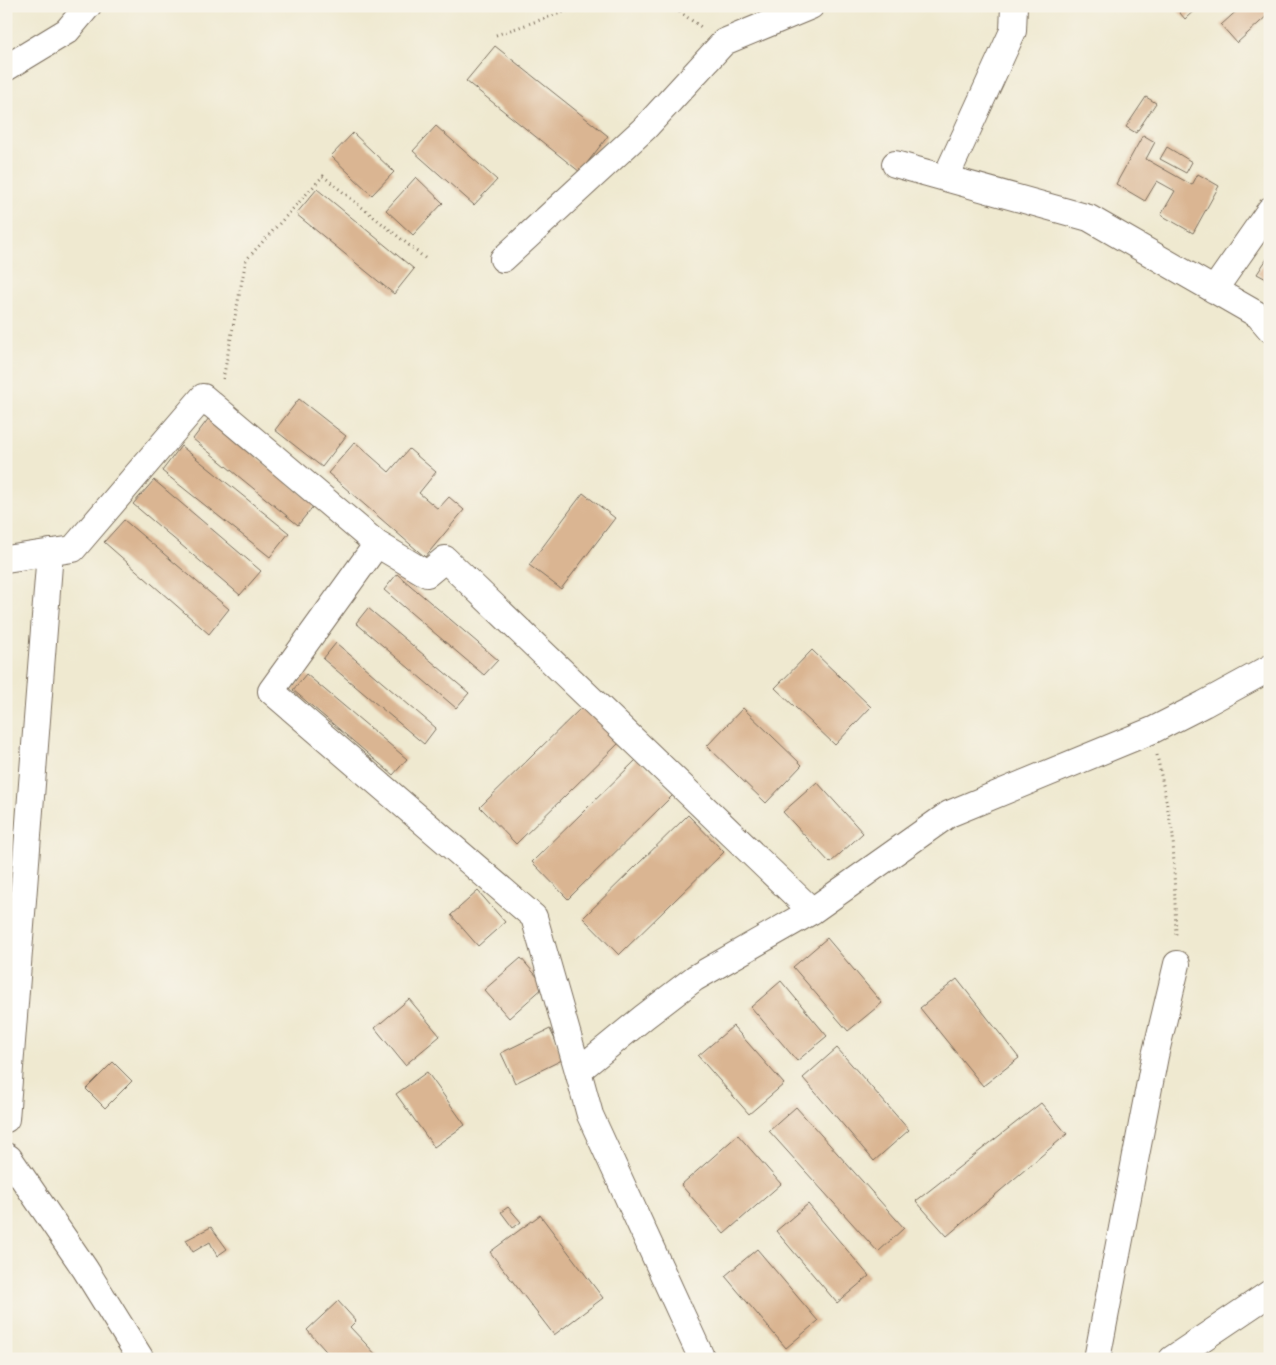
<svg xmlns="http://www.w3.org/2000/svg" width="1276" height="1365" viewBox="0 0 1276 1365" font-family="Vollkorn,serif">
<rect width="100%" height="100%" fill="#f7f3e8"/>
<filter id="ink" filterUnits="userSpaceOnUse"><feTurbulence type="fractalNoise" baseFrequency=".02" numOctaves="2"/><feDisplacementMap in="SourceGraphic" scale="10" xChannelSelector="R" yChannelSelector="G"/><feConvolveMatrix kernelMatrix="1 2 1 2 8 2 1 2 1" color-interpolation-filters="sRGB"/></filter>
<filter id="wash" filterUnits="userSpaceOnUse"><feTurbulence type="fractalNoise" baseFrequency=".0096" numOctaves="4" result="noise"/><feDisplacementMap in="SourceGraphic" scale="20" xChannelSelector="R" yChannelSelector="G"/><feGaussianBlur stdDeviation="1.12" result="paint"/><feColorMatrix in="noise" values="0 0 0 0 0 0 0 0 0 0 0 0 0 0 0 0 0 1.4 0 .05"/><feComposite in="paint" operator="in"/></filter>
<g filter="url(#wash)">
<rect width="100%" height="100%" fill="#efe9d0"/>
<g id="blocks">
<path fill="#dab592" d="M1174,6H1199L1185,19Z
M1242,6H1270V13L1237,43L1221,25Z
M495,46L608,136L580,172L466,81Z
M1146,97L1156,103L1136,133L1126,127Z
M436,126L497,180L474,205L413,151Z
M353,133L394,172L372,195L331,156Z
M1143,135L1155,142L1146,159L1192,185L1198,174L1219,186L1193,233L1161,215L1175,191L1157,181L1145,201L1116,184Z
M1167,147L1192,162L1186,173L1160,159Z
M416,177L443,203L413,235L386,210Z
M317,189L414,269L394,294L296,214Z
M1270,254V281L1257,274Z
M299,399L346,436L322,467L275,430Z
M209,418L315,504L298,525L193,439Z
M355,442L389,472L409,449L436,472L419,493L438,509L449,497L464,510L425,557L328,473Z
M181,446L289,533L270,557L162,471Z
M154,480L261,571L240,595L133,504Z
M583,493L615,518L561,589L529,565Z
M124,520L229,609L209,634L104,542Z
M397,574L498,660L484,675L384,590Z
M368,608L469,693L456,708L356,623Z
M336,643L436,728L424,744L323,659Z
M812,650L871,707L835,745L775,688Z
M306,674L407,759L393,775L293,690Z
M585,704L621,741L516,844L480,807Z
M743,708L802,765L766,803L707,746Z
M637,759L673,795L568,899L532,862Z
M817,782L863,833L830,863L783,812Z
M688,815L724,852L619,955L583,918Z
M478,891L505,922L478,946L451,915Z
M827,938L882,1003L848,1031L793,967Z
M521,958L545,986L509,1018L484,990Z
M957,979L1019,1058L983,1086L920,1008Z
M781,981L827,1036L797,1061L751,1007Z
M409,999L440,1036L405,1065L375,1028Z
M733,1026L784,1084L749,1114L698,1056Z
M550,1029L564,1059L515,1083L501,1053Z
M837,1048L909,1130L874,1161L803,1078Z
M113,1062L132,1081L105,1108L86,1089Z
M427,1072L465,1125L434,1147L396,1094Z
M1041,1103L1067,1134L947,1236L916,1201Z
M796,1107L904,1228L878,1252L769,1131Z
M738,1135L781,1184L724,1234L681,1185Z
M808,1204L869,1276L837,1303L776,1231Z
M508,1207L521,1222L513,1228L501,1212Z
M540,1215L603,1298L554,1335L490,1252Z
M211,1227L227,1249L217,1256L210,1242L193,1252L186,1240Z
M757,1249L818,1321L786,1348L725,1276Z
M338,1301L356,1321L350,1327L380,1359H333L307,1330Z"/>
</g>
</g>
<g filter="url(#ink)">
<use href="#blocks" fill-opacity="0" stroke="#7a6d5c" stroke-width="1"/>
<g fill="none" stroke-linecap="round" stroke-linejoin="round">
<g stroke="#7a6d5c" stroke-width="28">
<path id="minor" d="M6,68L67,31L88,6
M895,164L1089,218L1258,315L1270,329
M946,177L1013,31L1014,6
M503,259L645,128L724,42L811,6
M1214,290L1270,210
M377,544L427,574L445,559L812,911
M6,559L73,549L203,397L377,544L271,691L534,917L578,1071
M6,1119L50,552
M6,1156L9,1158L85,1269L141,1359
M702,1359L590,1115L578,1071L644,1017L695,978L812,911L949,814L1153,730L1204,704L1270,668
M1097,1359L1155,1056L1177,964
M1172,1359L1270,1293"/>
</g>
<path stroke="#7a6d5c" stroke-width="3" stroke-dasharray="1 4" stroke-linecap="butt" d="M671,6L701,27
M496,35L581,6
M223,379L246,260L323,176L426,259
M1157,755L1173,835L1176,937"/>
<use href="#minor" stroke="#fff" stroke-width="26"/>
</g>
</g>
<rect width="1276" height="1365" fill="none" stroke="#f7f3e8" stroke-width="25"/>
</svg>
